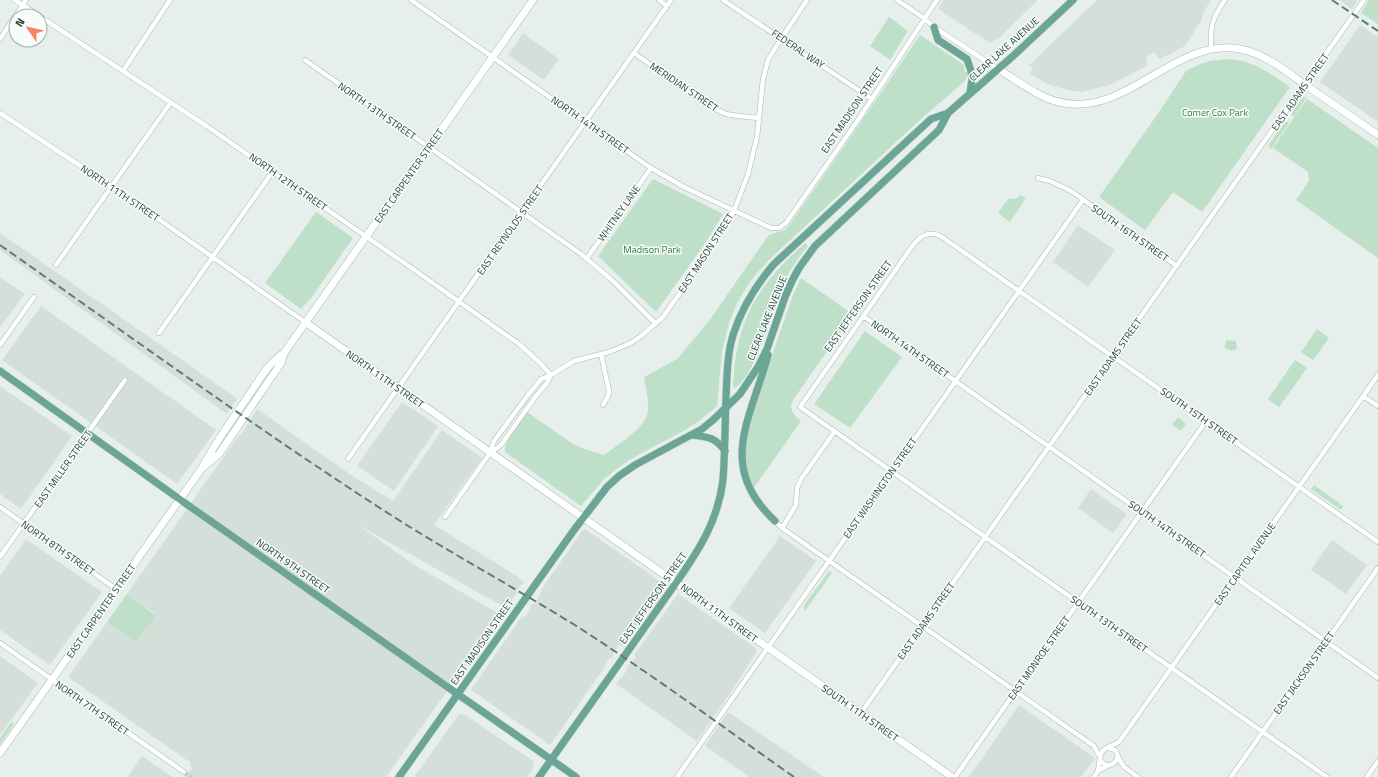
<svg xmlns="http://www.w3.org/2000/svg" width="1378" height="777" viewBox="0 0 1378 777" font-family="'Titillium Web',sans-serif">
<rect width="100%" height="100%" fill="#e6efeb"/>
<path fill="#d4dfda" d="M943,0H1038L1000,37L990,43L938,9Z
M1097,0H1211L1204,12L1201,21L1185,46L1160,59L1158,58L1154,52L1146,57L1147,66L1110,85L1082,92L1068,90L1047,84L1030,73L1033,69L1029,65Z
M1339,0H1358L1352,9Z
M1360,25L1378,37V122L1320,82Z
M523,33L559,59L544,80L508,55Z
M1078,225L1115,250L1088,287L1053,262Z
M0,233L238,399L236,402L235,401L227,414L0,250Z
M0,277L25,294L0,327Z
M41,306L216,430L177,484L2,360Z
M0,386L72,436L21,509L0,494Z
M402,402L438,426L394,491L357,466Z
M257,409L351,475L393,501L442,430L482,458L434,525L517,576L524,582L517,590V593L511,600L506,608L358,525L413,564L503,616L457,680H455L386,777H186L192,768L190,766L191,763L68,677L107,622L134,641H136L154,613L127,594L239,435H241Z
M1091,489L1127,514L1113,533L1078,508Z
M585,529L664,584V586L622,646L619,644L617,647L611,659L609,658L602,671L550,745L471,690L522,616L525,617L531,608L530,607L533,603L534,604L540,595L539,594L542,591L541,590L582,531Z
M780,536L816,561L765,633L729,608Z
M26,539L102,592L50,665L0,630V576Z
M1332,540L1367,565L1346,594L1311,570Z
M678,594L753,646L757,651L735,686L697,741L616,684L620,678L621,679L627,670L626,669L636,657L634,655Z
M0,656L38,683L0,735Z
M1019,705L1095,758L1081,777H969Z
M728,712L824,777H750L705,746Z
M459,714H464L533,761L534,767L527,777H414Z
M142,756L172,777H128Z"/>
<path fill="#bfe0c8" d="M1369,0H1378V24L1361,13Z
M889,17L908,31L890,60L870,46Z
M920,35L964,65L965,72H968L966,78L964,82L921,119L774,255L757,273L749,283L737,303L729,323L722,352L717,406L699,421L685,430L629,460L605,478L581,506L505,452C503,440 520,422 527,412L573,444L587,450L604,455C616,446 644,428 647,415C650,404 646,389 644,377L677,359L709,321L768,236C775,231 781,234 788,227L870,109Z
M1227,59C1255,61 1268,72 1290,87L1202,212L1173,192L1145,230L1099,197L1157,115L1186,71L1200,64L1210,61Z
M1303,96L1306,98L1294,117L1292,115V112Z
M1307,99L1378,148V258L1296,200L1309,181L1308,172L1273,148Z
M1286,121L1289,123L1271,149L1269,147V144Z
M653,179L723,214L706,242L656,312L598,256Z
M1020,195L1026,198L1010,222L998,213L1008,199L1017,198Z
M316,212L353,238L311,298L301,309L265,283Z
M805,243L808,246C798,258 790,270 783,284C774,305 754,381 734,388L733,387C736,320 756,287 805,243Z
M801,278L848,311L852,315L851,317L793,400C788,410 794,414 801,421L753,489L748,476L744,450L752,413L793,295Z
M1317,329L1329,338L1313,360L1301,352Z
M865,331L902,357L850,428L814,404Z
M1226,340L1236,341L1237,349L1231,351L1229,349H1226L1225,347Z
M1295,360L1307,368L1279,407L1268,399Z
M1178,417L1186,424L1182,430H1180L1172,425Z
M1314,485L1343,506L1341,510L1311,489Z
M829,571L832,573L805,611L804,609V605Z
M127,594L155,615L154,618L136,641H134L107,622Z
M12,721L14,724L0,744V738Z"/>
<g fill="none" stroke-linecap="round" stroke-linejoin="round">
<path stroke="#bfccc8" stroke-width="4.5" stroke-dasharray="4.5 2" stroke-linecap="butt" d="M184,772L191,777"/>
<g stroke="#a8b8b2" stroke-width="5.5">
<path id="street" d="M15,0L208,127L413,269L519,344L540,363L551,375
M411,0L651,168L684,187L771,228H779L786,223L858,120L937,0
M659,0L667,6
M723,0L872,99
M897,0L925,19L934,27L998,69
M0,39L26,0
M1211,49C1210,27 1212,18 1225,0
M634,53L707,105L726,114L738,116L759,118
M305,60L581,254L612,280L656,324
M123,71L170,0
M0,113L120,192L305,322
M1038,178L1050,181L1071,191L1177,266
M587,258L651,168
M56,265L171,102
M863,316L1378,678
M159,333L273,171
M0,345L34,297
M601,354L609,391L608,396L603,405
M1363,396L1378,406
M490,453L494,441L528,395L541,379L551,375L574,361L609,352L631,343L641,336L663,317L708,253L734,211L748,174L757,137L763,79L768,60L777,45L807,0
M348,459L671,0
M0,507L116,589
M445,517L490,453L501,445L536,396L547,383L551,375
M775,521L782,528L1094,746L1100,757
M782,528L796,505L797,488L801,479L835,431
M0,557L125,380
M0,643L184,772
M861,713L1364,0
M1118,757L1124,767L1138,777
M1100,759C1110,777 1129,750 1108,748
M1098,771C1102,749 1097,752 1119,742L1378,375
M677,777L1083,200
M955,777L1206,421
M1094,777L1098,771L1109,765
M1231,777L1378,568
M1327,777L800,407L913,245C921,235 930,230 942,237L1378,542
M1367,777L1378,761"/>
</g>
<g stroke="#a4bbb3" stroke-width="8">
<path id="secondary" d="M998,69C1017,80 1037,97 1059,102C1126,119 1174,37 1240,49C1266,54 1287,72 1308,87C1332,103 1355,119 1378,135
M305,322L952,777
M202,468L219,454L281,363L284,353L533,0
M0,753L202,468C215,443 231,421 247,398C258,382 268,363 284,353"/>
</g>
<g stroke="#c2cac8" stroke-width="8">
<path id="primary" d="M934,27L938,40L967,59L971,71L972,79L970,93
M768,355C751,419 716,466 775,521
M0,371L192,508L576,777
M692,435C708,437 715,437 725,451
M399,777L574,530L607,487L619,476L635,465L702,429L713,420L740,394L758,367L767,349L785,297L792,281L799,268L815,246L939,130L948,113L1013,56L1073,0
M539,777L676,583C699,550 718,521 723,480C725,453 725,426 726,398C727,377 727,355 733,335C742,307 756,285 774,264L931,119L948,113"/>
</g>
<use href="#street" stroke="#fff" stroke-width="4.5"/>
<use href="#secondary" stroke="#fff" stroke-width="7"/>
<use href="#primary" stroke="#6aa596" stroke-width="7"/>
<path stroke="#5f7d75" stroke-width="2" stroke-dasharray="8 4" stroke-linecap="butt" d="M1332,0L1378,31
M0,245C127,334 253,426 383,510C448,552 516,588 581,629C654,676 723,727 794,777"/>
</g>
<g text-anchor="middle" dominant-baseline="central" stroke-width="3" stroke-linejoin="round" paint-order="stroke">
<g font-size="10" fill="#24423a" stroke="#f7fbf9">
<text transform="translate(798 49) rotate(34)">FEDERAL WAY</text>
<text transform="translate(1004 49) rotate(-42)">CLEAR LAKE AVENUE</text>
<text transform="translate(684 87) rotate(34)">MERIDIAN STREET</text>
<text transform="translate(1300 92) rotate(-55)">EAST ADAMS STREET</text>
<text transform="translate(852 110) rotate(-56)">EAST MADISON STREET</text>
<text transform="translate(377 111) rotate(35)">NORTH 13TH STREET</text>
<text transform="translate(590 125) rotate(35)">NORTH 14TH STREET</text>
<text transform="translate(409 176) rotate(-55)">EAST CARPENTER STREET</text>
<text transform="translate(288 182) rotate(35)">NORTH 12TH STREET</text>
<text transform="translate(120 193) rotate(34)">NORTH 11TH STREET</text>
<text transform="translate(619 213) rotate(-55)">WHITNEY LANE</text>
<text transform="translate(510 230) rotate(-55)">EAST REYNOLDS STREET</text>
<text transform="translate(1130 233) rotate(35)">SOUTH 16TH STREET</text>
<text transform="translate(706 253) rotate(-57)">EAST MASON STREET</text>
<text transform="translate(858 306) rotate(-55)">EAST JEFFERSON STREET</text>
<text transform="translate(767 318) rotate(-68)">CLEAR LAKE AVENUE</text>
<text transform="translate(910 349) rotate(35)">NORTH 14TH STREET</text>
<text transform="translate(1113 357) rotate(-55)">EAST ADAMS STREET</text>
<text transform="translate(385 379) rotate(35)">NORTH 11TH STREET</text>
<text transform="translate(1199 416) rotate(35)">SOUTH 15TH STREET</text>
<text transform="translate(63 469) rotate(-55)">EAST MILLER STREET</text>
<text transform="translate(880 488) rotate(-55)">EAST WASHINGTON STREET</text>
<text transform="translate(1167 529) rotate(35)">SOUTH 14TH STREET</text>
<text transform="translate(58 548) rotate(35)">NORTH 8TH STREET</text>
<text transform="translate(1245 564) rotate(-55)">EAST CAPITOL AVENUE</text>
<text transform="translate(293 566) rotate(35)">NORTH 9TH STREET</text>
<text transform="translate(653 598) rotate(-55)">EAST JEFFERSON STREET</text>
<text transform="translate(101 611) rotate(-55)">EAST CARPENTER STREET</text>
<text transform="translate(719 613) rotate(36)">NORTH 11TH STREET</text>
<text transform="translate(926 621) rotate(-55)">EAST ADAMS STREET</text>
<text transform="translate(1109 624) rotate(35)">SOUTH 13TH STREET</text>
<text transform="translate(482 642) rotate(-55)">EAST MADISON STREET</text>
<text transform="translate(1039 658) rotate(-55)">EAST MONROE STREET</text>
<text transform="translate(1304 673) rotate(-55)">EAST JACKSON STREET</text>
<text transform="translate(92 708) rotate(35)">NORTH 7TH STREET</text>
<text transform="translate(860 713) rotate(35)">SOUTH 11TH STREET</text>
</g>
<g font-size="10" fill="#2d7a4b" stroke="#f7fbf9">
<text x="1215" y="112">Comer Cox Park</text>
<text x="652" y="249">Madison Park</text>
</g>
</g>
<g transform="translate(28 28) rotate(304)"><circle r="19" fill="#f7fbf9" stroke="#a3b1ad"/>
<path d="M0-3L7 15L0 10L-7 15Z" fill="#f4845f"/>
<text y="-6" font-size="11" font-weight="bold" text-anchor="middle" fill="#24423a">N</text>
</g>
</svg>
